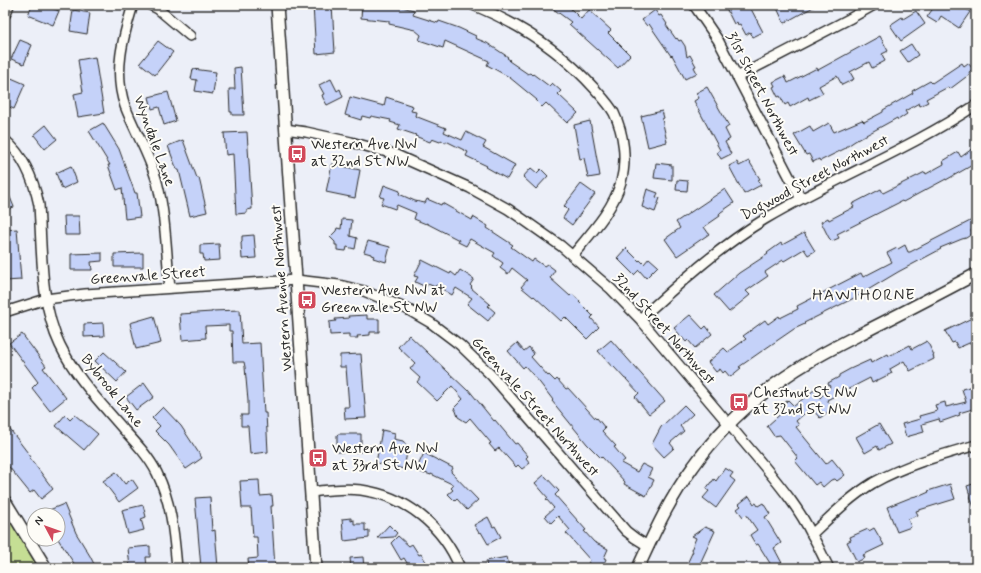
<svg xmlns="http://www.w3.org/2000/svg" width="981" height="573" viewBox="0 0 981 573" font-family="Mynerve,sans-serif">
<rect width="100%" height="100%" fill="#eceff8"/>
<filter id="ink" filterUnits="userSpaceOnUse"><feTurbulence type="fractalNoise" baseFrequency=".025" numOctaves="2"/><feDisplacementMap in="SourceGraphic" scale="8" xChannelSelector="R" yChannelSelector="G"/><feConvolveMatrix kernelMatrix="1 2 1 2 8 2 1 2 1" color-interpolation-filters="sRGB"/></filter>
<g filter="url(#ink)">
<path fill="#c5de94" stroke="#788460" d="M5,513L39,568H9L5,561Z"/>
<path fill="#c5d2f9" stroke="#2b2b2b" d="M32,5H43L59,11L53,25L28,15Z
M313,5H332L335,52L316,54Z
M362,5H393L414,10L413,15L438,23L439,21L459,28L476,36L475,38L487,43L508,57L507,58L510,60L509,61L528,74L530,73L532,75L533,74L549,86L552,83L561,91L558,94L578,113L567,123L546,103L542,107L536,101L537,100L509,77L487,65L489,61L445,41L443,48L419,40L421,35L415,30L389,24V21L361,18Z
M548,5H573L570,8L581,19L589,10L611,30L608,33L630,55L618,68L569,24L571,22Z
M737,5H749L763,32L753,37L750,32L746,35L740,24L738,25L737,22L734,24L727,10Z
M783,5H817L784,23L777,8Z
M940,5H954L961,10L963,7L970,12L959,28L941,16L937,23L927,17L934,7L938,9Z
M73,10L90,13L87,34L70,31Z
M655,10L659,16L661,15L667,24L666,25L676,39L677,38L679,41L681,40L685,46L687,57L690,55L696,66L694,67L697,73L685,79L672,55L671,56L649,24L647,26L642,20Z
M916,11L925,24L901,41L890,25L902,17L903,19Z
M880,36L888,51L882,54L885,61L872,68L869,62L850,72L854,79L842,85L837,76L819,86L823,93L809,100L808,97L790,107L788,103L785,105L780,96L778,97L773,87L775,86L773,82L785,76L788,83L817,68L818,70Z
M20,40L32,45L24,64L11,59Z
M158,41L173,52L155,75L140,63Z
M911,44L918,55L908,62L900,51Z
M95,57L104,113L78,117L74,94L83,92L78,60Z
M962,63L964,66L968,63L973,69L969,72L970,74L950,89L948,87L926,99L928,102L920,106L919,103L905,111L907,114L898,120L897,118L855,141L846,147V148L820,161L819,159L813,162L809,154L806,155L794,135L810,126L813,132L829,123L834,132L862,120L864,122L883,112V110L913,93L912,91L930,81L932,83Z
M241,67L244,115H232V112H230L229,89H235L234,68Z
M193,69L216,72L213,94L195,91L197,80L191,79Z
M9,77L25,84L14,109L5,105V86Z
M331,79L337,91L340,89L343,97L327,105L323,98L322,95L324,94L319,85Z
M707,87L729,126L725,129L730,139L725,142L731,154L721,159L717,152L720,150L694,101L699,98L696,93Z
M168,92L176,121L164,125L159,107L152,109L149,97Z
M350,97L384,106L386,97L413,106L411,111L416,112L415,116L446,128L444,132L462,140L466,132L486,142L483,147L515,165L507,179L486,167L487,166L466,156L468,152L446,141V143L441,140L440,142L432,139L430,142L415,136L416,135L398,129L400,125L390,122L391,120L371,116L370,118L362,116L361,120L345,115Z
M662,111L664,118L662,119L667,142L648,147L641,116Z
M590,121L600,176L588,178L584,158L580,159L579,154L574,125Z
M103,123L119,149L135,193H137L140,217L125,219L122,188L117,190L108,165H110L89,131Z
M46,125L57,139L45,149L34,135Z
M247,132L252,209L247,210V213L236,214L233,154L226,155L224,133Z
M183,140L197,178H199L207,212L190,216L179,170H177L168,146Z
M976,146V163L946,180V179L903,202L902,201L837,234L839,238L832,241L829,238L821,222L828,218L829,220L854,207L852,204L881,189L883,193L925,172L926,174L944,164L943,161L958,152L961,157Z
M749,161L760,179L758,180L761,185L744,194L729,166L737,162L739,166Z
M656,163L672,165V180L654,178Z
M332,164L360,170L355,198L326,192Z
M71,166L77,182L62,189L56,173Z
M531,168L537,173L541,169L548,176L536,189L523,177Z
M677,180L688,181L687,191L676,190Z
M581,184L595,194L572,225L563,218L568,210L564,206Z
M5,185L14,207L5,210Z
M384,185L400,191L399,194L415,201L425,203L427,199L441,205L442,203L472,220L473,217L488,226L487,228L513,245L511,247L532,262L534,259L544,266L547,264L555,270L550,278L570,296L572,294L580,301L579,302L593,316L591,318L599,327L587,339L565,317L561,321L534,296L533,297L521,287L527,280L512,268L508,274L500,268L503,263L493,256L495,253L470,239L466,246L458,242L459,240L426,223V224L414,219L416,213L397,205L395,209L381,204L384,198L380,197Z
M647,189L658,193L656,197L660,198L655,212L642,207Z
M725,189L734,203L721,212L719,214L720,216L704,227L709,234L677,256L665,239L680,228L676,222Z
M64,216H79L80,235H65Z
M976,218V228L971,230L972,234L966,238L962,239L940,248L941,249L898,272L856,297L804,323L805,324L794,329L759,353L739,367L741,368L730,377L725,371L723,373L720,369L716,372L708,362L724,348L728,352L746,339L743,336L765,320L768,324L779,316L780,318L798,309L797,306L861,273L863,277L892,262L887,253L897,248L898,249L905,245L908,252H910Z
M342,219L352,220L350,236L357,238L355,249L347,247L346,251L337,250V245H335V242L330,237L336,231L337,228L341,229Z
M17,229L21,280L5,281V263H7L5,230Z
M804,233L815,251L808,255L804,249L784,261L783,260L765,272L768,276L746,291L750,295L729,312L714,295L739,273L768,254L767,253L781,243L782,245Z
M254,235L256,258L242,259L241,243L242,242V236Z
M368,241L390,247L386,262L373,258L374,256L371,255V254L364,252Z
M219,244L220,260L204,261L203,254H200V245Z
M626,248L639,261L640,260L644,264L649,258L658,266L646,278L639,270L634,275L617,258Z
M102,253V261L91,262L92,270H71V254Z
M143,253V267H114V254Z
M422,260L450,274L451,272L456,276L460,270L474,279L470,285L472,287L471,288L490,304L488,306L495,312L488,321L467,304L472,298L456,288L452,295L436,285L435,287L428,284L426,287L415,282L418,277L414,276Z
M240,310L242,344L260,343L264,413H266L268,452L250,454L248,426H241V415H248V401L245,367L244,362H233L232,331H229V325L205,326L206,338L182,340L180,314L212,312V311Z
M367,315V319H379V332H370V335L357,336L358,338H349V334L330,335L329,322L336,321L335,319L349,318L348,316Z
M690,315L703,329L706,326L712,334L695,348L688,340L686,342L674,328Z
M154,316L161,343L136,349L130,323Z
M976,316V340L958,348L955,342L952,343L945,331Z
M103,323L104,336L84,337V324Z
M22,334L46,366L43,368L66,398L50,411L32,388L38,382L9,343Z
M409,335L467,390L468,389L494,421L495,420L515,444L517,443L528,456L526,458L530,463L522,469L518,465L516,467L499,448L495,451L489,444L491,443L470,418L466,422L458,417L456,411L454,408L463,399L452,386L437,401L417,382L420,378L410,369L415,363L398,347Z
M611,340L665,401L649,414L635,397L639,393L626,379H625L614,367L613,368L598,351Z
M927,341L934,355H933L934,359L910,371L904,361L890,369L892,373L872,383L870,378L827,400L833,408L820,418L811,408L796,421L799,425L796,427L826,464L832,459L845,475L837,481L835,479L831,480L823,487L819,482L815,485L795,461L798,458L780,435L774,436L767,426L784,411L781,406L788,400L794,406L814,390L820,398L830,387L828,383L839,377V375L850,369L870,360L871,363L888,354L889,356L910,345L912,349Z
M517,343L524,351L529,347L534,354L531,357L548,376L549,375L555,381L557,379L566,389L568,388L596,419L597,418L605,428L602,431L616,446L614,447L625,460L621,463L637,472L642,464L652,469L648,477L654,480L646,496L624,484L625,482L602,457L601,458L587,444L552,401L553,400L540,383L525,366L523,368L508,351Z
M104,352L126,372L117,382L95,361Z
M361,354L366,418L345,419L344,407H349L346,367H340V355Z
M144,383L154,397L136,410L126,397Z
M976,385V408L959,413L960,415L946,420L940,422L939,419L922,424L924,432L906,437L902,424L920,419L919,416L937,411L935,405L945,402L946,407L966,402L962,389Z
M684,405L693,414L680,426L684,431L670,443L674,448L664,457L652,444L661,427Z
M163,407L181,426L202,458L186,469L169,445L155,431L160,426L152,418Z
M65,415L70,420L75,415L98,434L84,450L56,426Z
M5,423L31,457L30,458L53,489L41,499L34,490L30,493L5,462Z
M879,424L891,444L879,450L877,446L865,453L856,437Z
M382,430L395,433L394,439L403,441L408,447L404,469L376,463Z
M338,434H361V452H337V435Z
M424,453L453,468L451,472L478,500L467,510L457,499L455,501L448,494L453,490L451,488L454,485L431,474V475L425,473V474L416,470Z
M725,468L733,473L730,477L735,481L716,508L703,498L709,491L706,489L711,482H712L714,479L716,481Z
M116,472L125,484L132,479L138,488L119,502L103,481Z
M544,475L559,491L555,495L586,530L584,531L594,542L608,549L604,558L606,559L602,568H588L590,565L588,564L590,560L566,533L570,530L558,516L551,523L545,516L554,508L546,499L548,498L535,483Z
M259,480L260,496L272,495L273,506H271L275,568H249L248,559L258,558L257,537H253L251,508H242L240,481Z
M976,483V508H974L967,486Z
M950,484L955,499L916,511L918,515L908,519L911,527L897,532L887,507L912,497L920,495V496L929,492L928,491Z
M749,496L754,504L756,503L758,506L763,503L770,514L765,517L781,543L774,548L783,565L780,566L782,568H773L758,544L756,545L750,535L757,530L746,514L743,517L737,509L741,506L739,504Z
M210,497L212,531L215,530L218,568H201L195,498Z
M64,504L76,533L90,556L96,568H77L58,539V515H37Z
M143,505L146,517L141,519L144,530L128,534L122,510Z
M488,517L493,527L495,526L501,537L488,544L481,532L479,533L474,525Z
M351,518V521L354,520V524H365V531L369,530V538L344,541L342,519Z
M389,525L397,533L394,537L377,538Z
M705,527L715,531L698,568H685L693,551L691,550L696,538L692,536Z
M874,528L884,545L863,555L865,558L857,562L847,542L851,540L850,537L868,529L869,531Z
M398,536L409,546L412,544L419,555L421,554L430,568H410L404,558L401,560L391,543Z
M150,546V557H146L147,568H130L128,548Z
M363,557L364,568H351L350,558Z
M507,557L509,566L505,567V568H487L486,561Z"/>
<g fill="none" stroke-linecap="round" stroke-linejoin="round">
<g stroke="#2b2b2b" stroke-width="12">
<path id="minor" d="M133,5C123,37 113,73 125,106C135,132 150,156 157,182C166,216 166,253 170,288
M150,5L158,9L190,36
M473,5C520,24 562,52 595,89C602,97 609,104 614,113C624,134 627,160 621,182C613,210 591,233 573,255
M694,5L718,40L801,199
M737,77L849,19L874,5
M285,129L306,132L351,142L394,154L470,188L508,209L524,220L561,246L611,289L640,319L764,466C782,488 800,510 812,535C818,545 823,557 829,568
M5,140C24,156 34,181 39,205C42,250 40,304 60,345C76,378 101,403 124,430C136,443 149,457 157,473C172,504 174,535 177,568
M5,312L46,299L85,294L296,280L339,285L364,291L407,309L431,323L460,345L492,376L626,531L635,538L648,546
M640,319C680,283 719,247 765,219C834,178 910,149 976,105
M311,492C327,490 344,488 361,490C406,496 443,526 460,568
M812,534C831,516 850,497 873,483C905,465 941,455 976,445"/>
</g>
<g stroke="#2b2b2b" stroke-width="14">
<path id="tertiary" d="M277,5L316,568
M5,13L8,5
M5,501L46,568
M638,568C654,533 670,498 693,467C724,423 766,387 812,360C832,348 853,338 874,327C908,310 942,292 976,274"/>
</g>
<use href="#minor" stroke="#fdfcf7" stroke-width="9"/>
<use href="#tertiary" stroke="#fdfcf7" stroke-width="11"/>
</g>
</g>
<defs>
<g id="bus-square" transform="scale(1)"><rect x="-9" y="-9" width="18" height="18" rx="4" fill="#d1495b" stroke="#fdfcf7"/><path d="M-5-6H5V4H4V6H2V4H-2V6H-4V4H-5ZM-3.5-4V0h7V-4ZM-3.5 1.2v1.5H-2V1.2ZM2 1.2v1.5H3.5V1.2Z" fill="#fff"/></g>
</defs>
<g fill-rule="evenodd">
<use href="#bus-square" x="297" y="154"/>
<use href="#bus-square" x="307" y="300"/>
<use href="#bus-square" x="739" y="402"/>
<use href="#bus-square" x="318" y="458"/>
</g>
<g text-anchor="middle" dominant-baseline="central" stroke-width="4" stroke-linejoin="round" paint-order="stroke">
<g font-size="15" fill="#2b2b2b" stroke="#fdfcf7">
<text transform="translate(762 94) rotate(62)">31st Street Northwest</text>
<text transform="translate(154 141) rotate(70)">Wyndale Lane</text>
<text transform="translate(815 178) rotate(-28)">Dogwood Street Northwest</text>
<text transform="translate(148 276) rotate(-4)">Greenvale Street</text>
<text transform="translate(282 288) rotate(-94)">Western Avenue Northwest</text>
<text transform="translate(664 329) rotate(48)">32nd Street Northwest</text>
<text transform="translate(112 391) rotate(51)">Bybrook Lane</text>
<text transform="translate(535 407) rotate(48)">Greenvale Street Northwest</text>
</g>
<g font-size="15" fill="#2b2b2b" stroke="#fdfcf7" text-anchor="start">
<text x="311" y="145">Western Ave NW<tspan x="311" dy="17">at 32nd St NW</tspan></text>
<text x="321" y="291">Western Ave NW at<tspan x="321" dy="17">Greenvale St NW</tspan></text>
<text x="753" y="393">Chestnut St NW<tspan x="753" dy="17">at 32nd St NW</tspan></text>
<text x="332" y="449">Western Ave NW<tspan x="332" dy="17">at 33rd St NW</tspan></text>
</g>
<g font-size="16" letter-spacing="1" fill="#2b2b2b" stroke="#fdfcf7">
<text x="864" y="295">HAWTHORNE</text>
</g>
</g>
<rect width="981" height="573" fill="none" stroke="#fdfcf7" stroke-width="20"/>
<rect x="10" y="10" width="961" height="553" fill="none" stroke="#2b2b2b" stroke-width="1.5" filter="url(#ink)"/>
<g transform="translate(46 527) rotate(311)"><circle r="19" fill="#fdfcf7" stroke="#a9a8a5"/>
<path d="M0-3L7 15L0 10L-7 15Z" fill="#d1495b"/>
<text y="-6" font-size="11" font-weight="bold" text-anchor="middle" fill="#2b2b2b">N</text>
</g>
</svg>
